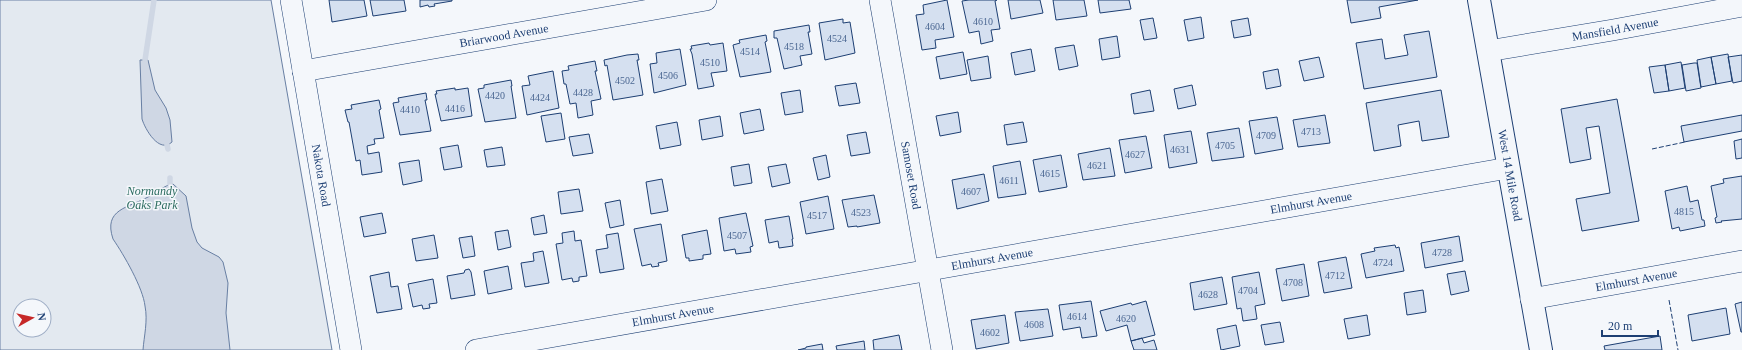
<svg xmlns="http://www.w3.org/2000/svg" width="1742" height="350" viewBox="0 0 1742 350" font-family="Georgia,serif">
<rect width="100%" height="100%" fill="#f4f7fb"/>
<path fill="#e3e9f0" stroke="#687fa3" fill-rule="evenodd" d="M0,0H271L332,350H0ZM20,306H44V330H20Z"/>
<path fill="#cfd7e4" stroke="#687fa3" d="M140,60H148L155,90L166,108L170,120L172,142C159,154 145,129 142,119Z
M173,184L186,196L192,228L197,242L202,248L219,257L223,262L228,283L226,313L230,350H143C144,336 148,321 145,306C143,288 124,255 113,239C103,209 128,208 148,197C157,193 164,185 173,184Z"/>
<g fill="none" stroke-linecap="round" stroke-linejoin="round">
<path stroke="#cfd7e4" stroke-width="5.5" d="M145,60L154,0
M167,145L168,149
M170,178V184"/>
</g>
<path fill="#d5e0f0" stroke="#1d3f73" d="M329,0H364L367,16L332,22Z
M370,0H404L406,11L373,16Z
M420,0H452V1L434,4L435,6L429,7L428,5L420,7Z
M947,0L954,37L935,40L936,48L922,50L916,15L924,14L923,5Z
M969,0H997L995,1L1000,29L991,30L993,41L981,44L979,31L969,33L962,1Z
M1008,0H1040L1043,13L1011,19Z
M1053,0H1084L1087,16L1056,20Z
M1098,0H1129L1131,9L1100,13Z
M1347,0H1418L1379,7L1381,18L1351,23Z
M1201,17L1204,38L1188,41L1184,20Z
M1153,18L1157,38L1144,40L1140,20Z
M1248,18L1251,35L1234,38L1231,21Z
M843,19V23L850,22L855,53L825,60L819,23Z
M809,25L810,32H808L812,54L800,56L802,65L784,69L777,38H774V31Z
M1429,31L1437,77L1364,89L1356,43L1382,39L1385,59L1408,55L1404,35Z
M766,35L767,41L765,42L771,72L740,77L733,45L740,43L739,40Z
M1117,36L1120,57L1102,60L1099,39Z
M709,43L710,45L723,43L727,71L711,73L714,86L698,89L692,54L690,49H692L691,46Z
M1074,45L1078,66L1059,70L1055,48Z
M680,49L686,85L654,93L650,64L657,63L656,53Z
M1031,49L1035,71L1015,75L1011,53Z
M963,52L967,74L940,79L936,57Z
M638,54L639,60H637L643,95L613,100L607,65L605,66L604,60L627,55Z
M1728,54L1732,81L1716,84L1711,57Z
M1742,55V81L1733,83L1728,57Z
M988,56L991,78L971,81L967,60Z
M1319,57L1324,77L1304,81L1299,61Z
M1711,57L1716,84L1701,87L1697,60Z
M595,61L597,71H595L601,99L591,101L593,115L578,118L576,103L570,104L566,84H564L562,71L569,70L568,66Z
M1681,62L1685,88L1669,91L1665,65Z
M1694,63H1697L1701,88L1686,91L1682,65Z
M1665,65L1669,91L1654,93L1649,67Z
M1278,69L1281,86L1266,89L1263,72Z
M553,71L559,108L527,115L522,86L530,85L528,76Z
M511,80L512,86H511L516,118L485,122L478,89L484,88V85Z
M856,83L860,103L839,106L835,86Z
M1192,85L1196,105L1178,109L1174,89Z
M455,88V90L468,88L472,116L441,121L435,94H437L436,91Z
M800,90L803,112L785,115L781,93Z
M1150,90L1154,111L1134,114L1131,94Z
M1441,90L1449,137L1422,141L1419,121L1398,125L1401,146L1374,151L1366,103Z
M426,93L427,100H425L431,131L400,135L393,103L399,102L398,98Z
M1617,99L1639,221L1582,231L1576,199L1610,193L1599,126L1586,128L1591,159L1570,163L1561,109Z
M379,100L381,109L379,110L384,138L374,139L375,144L367,146L368,154L379,152L382,172L362,175L360,160L356,161L349,122H348L345,110L352,109L351,105Z
M760,109L764,130L744,134L740,113Z
M958,112L961,132L940,136L936,116Z
M561,113L565,139L546,142L541,116Z
M1325,115L1330,143L1298,147L1293,120Z
M1742,115V131L1684,142L1681,126Z
M720,116L723,136L702,140L699,120Z
M1277,117L1283,149L1255,154L1249,121Z
M677,122L681,145L660,149L656,126Z
M1023,122L1027,142L1007,145L1004,125Z
M1239,128L1244,157L1212,161L1207,133Z
M1191,131L1197,163L1169,168L1164,135Z
M866,132L870,153L851,156L847,135Z
M589,134L593,153L573,156L569,137Z
M1146,136L1152,168L1125,173L1119,140Z
M1742,139V158L1736,159L1734,141Z
M458,145L462,167L444,170L440,148Z
M502,147L505,165L487,167L484,150Z
M1110,148L1115,176L1083,180L1078,154Z
M826,155L830,177L818,180L813,158Z
M1061,155L1067,187L1039,192L1033,160Z
M419,160L422,181L403,185L399,163Z
M1020,161L1026,194L998,198L993,166Z
M749,164L752,183L734,186L731,167Z
M786,164L790,183L772,187L768,167Z
M984,174L989,201L957,209L952,180Z
M1742,176V219L1721,221L1722,222L1716,223L1715,218L1717,217L1711,186L1724,183L1723,179Z
M662,179L668,211L651,214L646,182Z
M1687,186L1690,202L1698,200L1702,220H1704L1705,226L1680,231L1679,227L1672,229L1665,191Z
M579,189L583,211L561,214L558,192Z
M874,195L880,223L857,227V226L848,227L842,200Z
M828,196L834,229L806,234L800,202Z
M620,200L624,225L610,228L605,203Z
M382,213L386,233L364,237L360,217Z
M746,213L753,246L750,247L751,252L736,254L735,249L724,251L719,218Z
M544,215L547,233L534,235L531,218Z
M789,216L793,239H792L793,246L779,248L778,241L769,243L765,220Z
M661,224L667,261L658,263L659,266L652,267L651,264L642,266L634,229Z
M508,230L511,247L498,250L495,232Z
M707,230L711,254L703,255V259L689,261V258H686L682,235Z
M574,231L575,241L581,240L587,276L579,277V281L573,282L572,278L562,280L556,244L563,243L562,233Z
M618,233L624,269L600,273L596,250L608,248L606,235Z
M434,235L438,258L416,261L412,239Z
M472,236L475,256L463,258L459,238Z
M1459,236L1463,261L1425,268L1421,243Z
M1395,245L1396,248L1399,247L1404,271L1366,278L1361,254L1375,251L1374,248Z
M543,251L549,283L525,287L521,263L534,261L533,253Z
M1346,257L1352,288L1324,293L1318,262Z
M1304,264L1309,296L1282,301L1276,269Z
M508,266L512,289L488,294L484,271Z
M469,269L471,272L475,295L451,299L447,276L464,273L465,270Z
M1465,271L1469,291L1451,295L1447,274Z
M389,272L391,287L398,286L402,309L377,313L370,276Z
M1259,272L1265,304L1255,306L1257,319L1243,321L1241,308L1237,309L1232,277Z
M1222,277L1227,304L1194,310L1190,283Z
M433,279L437,303L429,304L430,308L423,309L422,305L413,307L408,284Z
M1423,290L1426,312L1407,315L1404,293Z
M1091,301L1097,336L1082,338L1080,327L1063,330L1059,305Z
M1146,301L1155,335L1131,341L1127,325L1106,331L1100,311L1131,303L1132,305Z
M1742,302V332H1741L1735,304Z
M1726,308L1730,334L1692,341L1688,315Z
M1048,309L1053,336L1020,341L1015,312Z
M1005,315L1009,343L976,349L971,320Z
M1367,315L1370,335L1348,339L1344,319Z
M1280,322L1284,342L1265,345L1261,325Z
M1236,325L1240,346L1221,350L1217,329Z
M899,335L902,350H874L873,340Z
M1660,336L1662,350H1605L1604,346Z
M1142,338L1144,343L1154,340L1157,350H1134L1131,341Z
M864,341L865,350H837L836,346Z
M822,344L823,350H798L806,348V347Z"/>
<g fill="none" stroke-linecap="round" stroke-linejoin="round">
<g stroke="#1d3f73" stroke-width="22">
<g id="minor">
<path id="s1" d="M291,0L351,350"/>
<path id="s2" d="M880,0L942,350"/>
<path id="s3" d="M1488,51L1613,30L1742,6"/>
<path id="s4" d="M303,71L706,0"/>
<path id="s5" d="M1531,299L1742,261"/>
<path id="s6" d="M476,350L1508,168"/>
</g>
</g>
<g stroke="#1d3f73" stroke-width="24">
<g id="major">
<path id="s7" d="M1479,0L1541,350"/>
</g>
</g>
<use href="#minor" stroke="#f4f7fb" stroke-width="21"/>
<use href="#major" stroke="#f4f7fb" stroke-width="22"/>
<path stroke="#1d3f73" stroke-width="1" stroke-dasharray="5 2" stroke-linecap="butt" d="M1652,149L1685,142
M1669,300L1678,350"/>
</g>
<g text-anchor="middle" dominant-baseline="central" stroke-width="3" stroke-linejoin="round" paint-order="stroke">
<g font-size="10" fill="#4b6792">
<text x="983" y="21">4610</text>
<text x="935" y="26">4604</text>
<text x="837" y="38">4524</text>
<text x="794" y="46">4518</text>
<text x="750" y="51">4514</text>
<text x="710" y="62">4510</text>
<text x="668" y="75">4506</text>
<text x="625" y="80">4502</text>
<text x="583" y="92">4428</text>
<text x="495" y="95">4420</text>
<text x="540" y="97">4424</text>
<text x="455" y="108">4416</text>
<text x="410" y="109">4410</text>
<text x="1311" y="131">4713</text>
<text x="1266" y="135">4709</text>
<text x="1225" y="145">4705</text>
<text x="1180" y="149">4631</text>
<text x="1135" y="154">4627</text>
<text x="1097" y="165">4621</text>
<text x="1050" y="173">4615</text>
<text x="1009" y="180">4611</text>
<text x="971" y="191">4607</text>
<text x="1684" y="211">4815</text>
<text x="861" y="212">4523</text>
<text x="817" y="215">4517</text>
<text x="737" y="235">4507</text>
<text x="1442" y="252">4728</text>
<text x="1383" y="262">4724</text>
<text x="1335" y="275">4712</text>
<text x="1293" y="282">4708</text>
<text x="1248" y="290">4704</text>
<text x="1208" y="294">4628</text>
<text x="1077" y="316">4614</text>
<text x="1126" y="318">4620</text>
<text x="1034" y="324">4608</text>
<text x="990" y="332">4602</text>
</g>
<g font-size="12" fill="#1d3f73" stroke="#f4f7fb">
<text stroke="none"><textPath href="#s3" startOffset="129">Mansfield Avenue</textPath></text>
<text stroke="none"><textPath href="#s4" startOffset="204">Briarwood Avenue</textPath></text>
<text stroke="none"><textPath href="#s1" startOffset="178">Nakota Road</textPath></text>
<text stroke="none"><textPath href="#s2" startOffset="178">Samoset Road</textPath></text>
<text stroke="none"><textPath href="#s7" startOffset="178">West 14 Mile Road</textPath></text>
<text stroke="none"><textPath href="#s6" startOffset="848">Elmhurst Avenue</textPath></text>
<text stroke="none"><textPath href="#s6" startOffset="524">Elmhurst Avenue</textPath></text>
<text stroke="none"><textPath href="#s5" startOffset="107">Elmhurst Avenue</textPath></text>
<text stroke="none"><textPath href="#s6" startOffset="200">Elmhurst Avenue</textPath></text>
</g>
<g font-size="12" font-style="italic" fill="#2c6c60" stroke="#f4f7fb">
<text x="152" y="191">Normandy<tspan x="152" dy="14">Oaks Park</tspan></text>
</g>
</g>
<g transform="translate(32 318) rotate(82)"><circle r="19" fill="#f4f7fb" stroke="#9eadc5"/>
<path d="M0-3L7 15L0 10L-7 15Z" fill="#c62828"/>
<text y="-6" font-size="11" font-weight="bold" text-anchor="middle" fill="#1d3f73">N</text>
</g>
<path d="M1602 330v6h56v-6" fill="none" stroke="#1d3f73" stroke-width="2"/>
<text x="1608" y="330" font-size="12" fill="#1d3f73" stroke="#f4f7fb" stroke-width="3" paint-order="stroke">20 m</text>
</svg>
